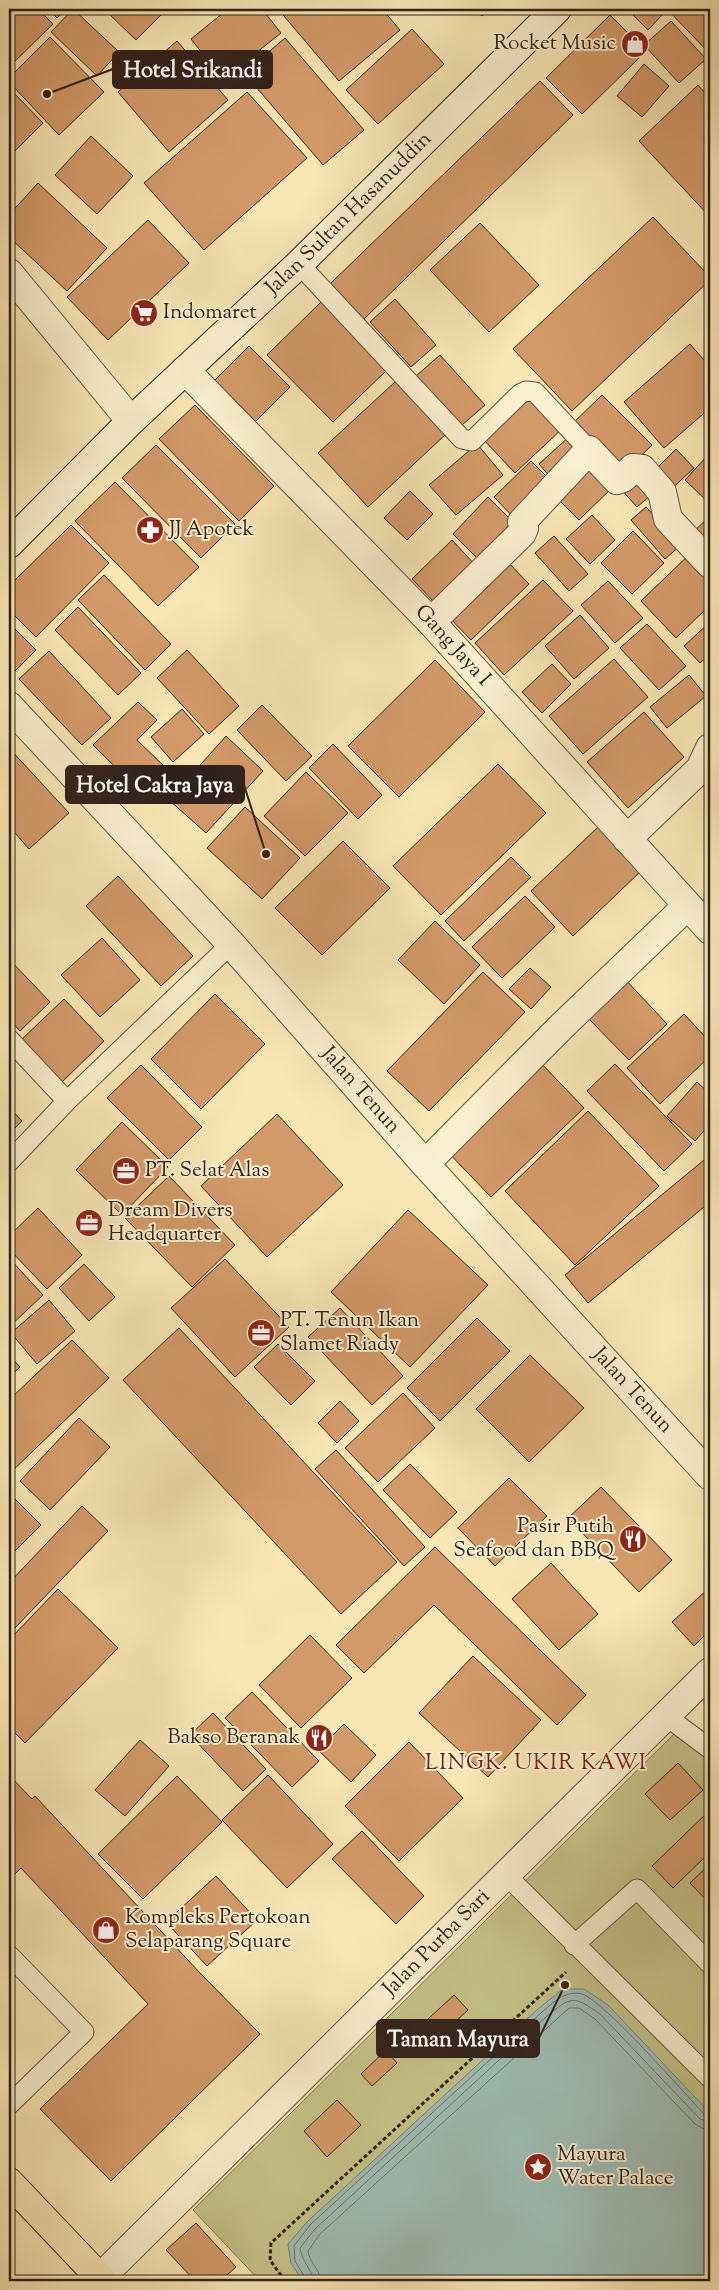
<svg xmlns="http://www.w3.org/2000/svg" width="719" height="2290" viewBox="0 0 719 2290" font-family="'Sorts Mill Goudy',serif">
<rect width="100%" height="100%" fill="#f8e7b5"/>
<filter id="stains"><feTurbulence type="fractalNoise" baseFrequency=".004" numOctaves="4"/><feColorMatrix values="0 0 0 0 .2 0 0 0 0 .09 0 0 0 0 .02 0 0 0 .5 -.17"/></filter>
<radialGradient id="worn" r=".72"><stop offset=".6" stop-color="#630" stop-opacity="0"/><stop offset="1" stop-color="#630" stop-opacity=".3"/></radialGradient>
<path fill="#c5c388" stroke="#7b7252" d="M680,1728L710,1759V2281H260L193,2210Z"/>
<path fill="#9fbeb6" stroke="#737f78" d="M563,1989H584L608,2005L710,2113V2281H303L291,2263L288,2244L307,2222L539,2008Z"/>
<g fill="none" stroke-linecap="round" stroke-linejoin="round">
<path stroke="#687068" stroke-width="1" d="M307,2281L295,2261L294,2246L310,2225L542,2012C554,2002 565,1990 582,1994C603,2000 684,2093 704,2114L710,2116
M313,2281C312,2269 302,2262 300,2248L315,2229L546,2017C572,1996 573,1995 600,2014L700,2119L710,2122
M321,2281C320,2269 309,2262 308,2251L320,2234L569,2008H579L595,2019L695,2124L702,2128L710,2130"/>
</g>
<path fill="#d39a69" stroke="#31211b" d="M9,9H38L53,24L9,67Z
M48,9H66L57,18Z
M73,9L119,52L97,76L51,32Z
M104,9H167L136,40Z
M228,9H262L281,33L223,79L191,39Z
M278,9H382L400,30L339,81Z
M474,9H489L482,16Z
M627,9H660L664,13L648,30Z
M667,9H708L710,11V54Z
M610,15L646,51L582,114L546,78Z
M671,21L706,59L679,83L644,45Z
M412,29L444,64L378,124L346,90Z
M50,37L104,92L59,135L9,82V78Z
M285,38L364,130L323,165L244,73Z
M177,41L228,100L169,152L118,92Z
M644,64L669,86L642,117L617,96Z
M540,81L573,115L364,319L330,284Z
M698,85L710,99V217L639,141Z
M9,88L43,123L9,157Z
M247,92L307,158L204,250L144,183Z
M91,136L133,176L97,214L55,175Z
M38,183L107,248L67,291L9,237V215Z
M653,217L710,277V280L572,411L513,349Z
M148,220L189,263L108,340L67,297Z
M480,223L539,285L489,332L430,270Z
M395,299L436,345L411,367L370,322Z
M321,302L387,370L333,422L267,355Z
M690,344L710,367V408L664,448L624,402Z
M249,346L290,387L252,425L211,384Z
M440,355L485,405L461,426L416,376Z
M396,381L445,435L368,507L318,453Z
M530,394L563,428L515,473L483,439Z
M602,395L652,445L619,477L569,427Z
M195,405L274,486L239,521L159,439Z
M571,435L584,449L551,478L539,464Z
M477,444L503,475L456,515L429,485Z
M156,445L235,524L201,558L122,478Z
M676,449L694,468L667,493L650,475Z
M708,455L710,457V504L685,480Z
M592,457L617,483L579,520L553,494Z
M531,461L555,485L517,521L494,497Z
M637,469L657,490L637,507L618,486Z
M115,482L199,567L158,606L75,521Z
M410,491L433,514L407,540L384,518Z
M488,497L520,529L485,566L453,534Z
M646,507L681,545L665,559L631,520Z
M592,515L615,540L590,564L566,539Z
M710,516V556L690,535Z
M71,525L109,563L36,637L9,610V586Z
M633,531L664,563L632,594L601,563Z
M554,536L588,574L569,591L535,553Z
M452,540L478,568L438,606L412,579Z
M694,550L710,568V605L676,638L641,601Z
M503,557L529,584L471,640L445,613Z
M104,575L171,644L145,670L78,600Z
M543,580L573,611L504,675L475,643Z
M608,581L643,618L615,643L581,605Z
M78,607L141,673L118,695L55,630Z
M580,615L609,648L574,679L545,646Z
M710,622V654L700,663L684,646Z
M9,623L36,650L11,675L9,673Z
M647,624L686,666L659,690L620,648Z
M187,650L239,706L209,734L157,678Z
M49,651L111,718L82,745L19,679Z
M614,659L648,697L583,754L549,716Z
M435,660L485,712L399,797L348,746Z
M552,664L571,684L542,713L522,692Z
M689,675L706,696L667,728L650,707Z
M138,702L157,720L137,740L167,769L143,794L93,745Z
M262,705L312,756L286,781L237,730Z
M182,709L204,734L173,762L151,737Z
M644,712L684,757L628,808L587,762Z
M226,736L263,771L206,833L169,800Z
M333,744L382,795L358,819L309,768Z
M9,748L69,813L29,849L9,826Z
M498,764L546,813L441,915L393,866Z
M306,772L348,813L305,856L264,816Z
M245,807L300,858L262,899L207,848Z
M599,826L641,871L573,936L531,891Z
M343,841L390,888L322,955L275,908Z
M511,857L531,877L464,941L445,921Z
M118,876L193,956L161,986L86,906Z
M525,896L555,927L502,978L472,947Z
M435,921L480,965L444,1004L398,960Z
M102,938L140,980L100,1017L61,975Z
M9,959L50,1002L20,1031L9,1019Z
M530,968L551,987L531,1009L509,989Z
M483,972L525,1012L429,1111L387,1071Z
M624,978L667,1024L629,1060L586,1016Z
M215,994L265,1044L201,1109L151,1059Z
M64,999L104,1041L61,1083L20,1041Z
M684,1014L710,1042V1056L660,1104L627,1068Z
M537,1059L584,1108L491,1197L444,1148Z
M615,1064L692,1144L664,1171L587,1091Z
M141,1065L202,1127L169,1160L107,1098Z
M697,1082L710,1094V1124L695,1141L667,1116Z
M9,1107L22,1121L9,1134Z
M588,1111L659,1186L575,1265L505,1191Z
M277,1114L343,1185L267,1257L201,1186Z
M122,1122L168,1167L122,1215L76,1170Z
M710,1155V1202L588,1303L565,1275Z
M169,1176L235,1245L192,1287L125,1218Z
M38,1208L82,1255L47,1289L9,1249V1236Z
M408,1210L488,1285L410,1367L331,1292Z
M9,1258L43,1295L9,1327Z
M225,1259L289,1327L235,1377L171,1308Z
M84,1264L115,1297L89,1321L59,1288Z
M49,1300L75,1331L37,1364L11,1333Z
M340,1308L403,1376L372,1405L308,1337Z
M477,1318L510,1351L440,1421L407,1388Z
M179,1328L397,1562L341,1614L123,1380Z
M72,1340L109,1378L9,1474V1400Z
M278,1344L315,1381L291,1405L254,1367Z
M9,1355L20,1367L9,1377Z
M530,1355L584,1408L529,1462L476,1409Z
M403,1393L435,1428L378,1482L345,1448Z
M340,1401L359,1421L337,1443L318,1423Z
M79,1418L110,1447L50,1510L20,1481Z
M336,1450L425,1547L404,1566L315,1469Z
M410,1464L457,1512L430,1538L383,1490Z
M509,1478L547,1516L495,1566L458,1528Z
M601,1487L672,1560L639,1592L568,1518Z
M9,1493L41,1525L10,1556L9,1555Z
M82,1506L108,1531L13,1630L9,1625V1583Z
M435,1547L586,1695L557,1725L434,1605L364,1673L336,1645Z
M551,1563L598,1614L559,1650L512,1599Z
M710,1587V1630L694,1646L672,1622Z
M58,1589L118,1648L25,1743L9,1727V1640Z
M310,1635L352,1678L301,1728L259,1685Z
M473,1656L541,1720L488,1777L419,1713Z
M252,1692L319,1761L292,1787L225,1718Z
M213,1713L266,1769L243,1791L190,1735Z
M344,1724L376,1755L351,1782L318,1750Z
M140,1740L169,1766L125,1816L95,1790Z
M409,1742L463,1798L399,1861L345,1806Z
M678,1763L703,1790L670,1820L645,1794Z
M9,1775L32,1799L35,1796L200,1973L260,2034L111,2181L40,2109L148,2004L21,1868L9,1880Z
M268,1775L333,1844L287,1888L222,1820Z
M177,1776L222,1822L143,1899L98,1854Z
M708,1812L710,1814V1852L673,1888L652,1866Z
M362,1831L424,1896L396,1924L332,1859Z
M710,1864V1904L690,1883Z
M216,1876L257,1920L207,1966L166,1922Z
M454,1995L468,2010L429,2046L415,2031Z
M386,2050L397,2063L372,2086L361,2074Z
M337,2100L361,2125L327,2157L304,2131Z
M196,2223L236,2267L220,2281H195L166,2250Z"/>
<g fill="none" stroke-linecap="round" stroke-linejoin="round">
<g stroke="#635242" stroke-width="21">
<path id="service" d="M299,264L462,439L472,441L520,394L526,391L535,392L589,450
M9,1039L67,1101
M9,1162L67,1101L231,944
M666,1716L710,1749
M506,1875L710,2078
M574,1945L637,1889L710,1964
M9,1955L84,2032L9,2105"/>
</g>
<g stroke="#635242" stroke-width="30">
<g id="minor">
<path d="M9,273L131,421"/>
<path id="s1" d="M185,370L431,622L710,930"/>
<path d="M431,622L522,533L524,528L522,522L589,450L617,480L623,478L633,468L642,469L662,492L668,519L710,564"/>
<path id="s2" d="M9,706L231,944L425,1164L710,1476"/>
<path d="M627,839L700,769L710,748"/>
<path d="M425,1164L562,1026L687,906"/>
<path id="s3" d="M100,2278L710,1672"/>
</g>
</g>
<g stroke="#31211b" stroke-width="30">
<g id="secondary">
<path id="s4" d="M9,544L131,421L299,264L557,9"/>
</g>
</g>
<g stroke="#31211b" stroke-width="30">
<path id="primary" d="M9,2182L103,2281"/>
</g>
<path stroke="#31211b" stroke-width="3" stroke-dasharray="4 2.5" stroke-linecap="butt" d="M285,2281L270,2260L271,2243L566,1972"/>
<use href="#service" stroke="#faefcf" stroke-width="19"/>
<use href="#minor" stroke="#faefcf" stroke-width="28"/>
<use href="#secondary" stroke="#faefcf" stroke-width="28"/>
<use href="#primary" stroke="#f8e7b5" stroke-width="28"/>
</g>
<defs>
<g id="shop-disc" transform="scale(1.4375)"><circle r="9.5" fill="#8f2418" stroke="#faefcf"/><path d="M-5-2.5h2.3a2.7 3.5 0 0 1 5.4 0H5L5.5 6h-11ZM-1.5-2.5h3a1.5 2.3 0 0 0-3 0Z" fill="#fff"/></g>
<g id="supermarket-disc" transform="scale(1.4375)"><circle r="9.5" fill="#8f2418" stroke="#faefcf"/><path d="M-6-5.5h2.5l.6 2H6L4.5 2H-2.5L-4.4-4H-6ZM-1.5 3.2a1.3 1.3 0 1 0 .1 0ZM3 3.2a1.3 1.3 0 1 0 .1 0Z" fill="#fff"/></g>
<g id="pharmacy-disc" transform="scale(1.4375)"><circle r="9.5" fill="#8f2418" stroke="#faefcf"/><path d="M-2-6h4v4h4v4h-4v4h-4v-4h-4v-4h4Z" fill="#fff"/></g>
<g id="office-disc" transform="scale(1.4375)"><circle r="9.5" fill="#8f2418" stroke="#faefcf"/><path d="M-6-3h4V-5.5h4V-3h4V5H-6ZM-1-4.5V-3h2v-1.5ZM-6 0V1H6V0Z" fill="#fff"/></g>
<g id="restaurant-disc" transform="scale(1.4375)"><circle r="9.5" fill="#8f2418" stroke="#faefcf"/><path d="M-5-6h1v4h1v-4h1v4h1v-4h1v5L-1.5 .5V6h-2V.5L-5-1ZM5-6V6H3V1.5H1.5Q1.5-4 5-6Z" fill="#fff"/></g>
<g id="sight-disc" transform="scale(1.4375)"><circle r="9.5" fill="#8f2418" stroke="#faefcf"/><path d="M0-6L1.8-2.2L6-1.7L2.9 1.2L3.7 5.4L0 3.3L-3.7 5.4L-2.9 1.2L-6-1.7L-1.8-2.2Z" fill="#fff"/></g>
</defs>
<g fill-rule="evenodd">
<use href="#shop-disc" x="635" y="44"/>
<use href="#supermarket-disc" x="144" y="313"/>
<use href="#pharmacy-disc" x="150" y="530"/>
<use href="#office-disc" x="126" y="1171"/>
<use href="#office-disc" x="89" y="1223"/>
<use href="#office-disc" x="261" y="1333"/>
<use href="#restaurant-disc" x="633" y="1539"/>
<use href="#restaurant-disc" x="319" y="1738"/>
<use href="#shop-disc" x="106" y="1930"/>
<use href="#sight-disc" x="538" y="2167"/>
</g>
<g text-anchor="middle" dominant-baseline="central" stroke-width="4" stroke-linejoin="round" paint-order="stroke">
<g font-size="21" fill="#31211b" stroke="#faefcf" text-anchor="start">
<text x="616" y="44" text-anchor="end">Rocket Music</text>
<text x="163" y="313">Indomaret</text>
<text x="169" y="530">JJ Apotek</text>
<text x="145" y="1171">PT. Selat Alas</text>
<text x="108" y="1211">Dream Divers<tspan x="108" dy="24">Headquarter</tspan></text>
<text x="280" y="1321">PT. Tenun Ikan<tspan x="280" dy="24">Slamet Riady</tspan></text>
<text x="614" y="1527" text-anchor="end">Pasir Putih<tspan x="614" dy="24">Seafood dan BBQ</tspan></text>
<text x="300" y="1738" text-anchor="end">Bakso Beranak</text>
<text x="125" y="1918">Kompleks Pertokoan<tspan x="125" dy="24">Selaparang Square</tspan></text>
<text x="557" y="2155">Mayura<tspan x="557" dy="24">Water Palace</tspan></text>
</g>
<g font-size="21" fill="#31211b" stroke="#faefcf">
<text stroke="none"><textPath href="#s4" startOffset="474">Jalan Sultan Hasanuddin</textPath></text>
<text stroke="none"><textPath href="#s1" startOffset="384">Gang Jaya I</textPath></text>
<text stroke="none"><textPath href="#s2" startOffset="521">Jalan Tenun</textPath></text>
<text stroke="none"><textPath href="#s2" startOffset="926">Jalan Tenun</textPath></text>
<text stroke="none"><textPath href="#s3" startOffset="475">Jalan Purba Sari</textPath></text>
</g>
<g font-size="22" letter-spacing="1" fill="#7a1f14" stroke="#faefcf">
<text x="536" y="1764">LINGK. UKIR KAWI</text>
</g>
</g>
<path fill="none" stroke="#31211b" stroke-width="2" d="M47 94L113 69M266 854L244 785M565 1985L539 2038"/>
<g fill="#31211b" stroke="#faefcf" stroke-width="2">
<circle cx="47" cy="94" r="5"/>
<circle cx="266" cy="854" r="5"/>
<circle cx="565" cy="1985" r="5"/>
</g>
<g fill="#31211b" stroke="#31211b" stroke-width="2">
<rect x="113" y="51" width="159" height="37" rx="5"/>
<rect x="66" y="766" width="178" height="37" rx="5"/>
<rect x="377" y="2020" width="162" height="37" rx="5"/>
</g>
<g font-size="22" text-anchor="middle" font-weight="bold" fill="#fff">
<text x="193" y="77">Hotel Srikandi</text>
<text x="155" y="792">Hotel Cakra Jaya</text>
<text x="458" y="2046">Taman Mayura</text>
</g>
<rect width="719" height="2290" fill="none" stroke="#f8e7b5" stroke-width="30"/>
<rect x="10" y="10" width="699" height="2270" fill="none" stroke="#31211b" stroke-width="2.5"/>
<rect x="15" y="15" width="689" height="2260" fill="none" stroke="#31211b"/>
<rect width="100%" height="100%" filter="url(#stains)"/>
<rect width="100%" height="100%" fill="url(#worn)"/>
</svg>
